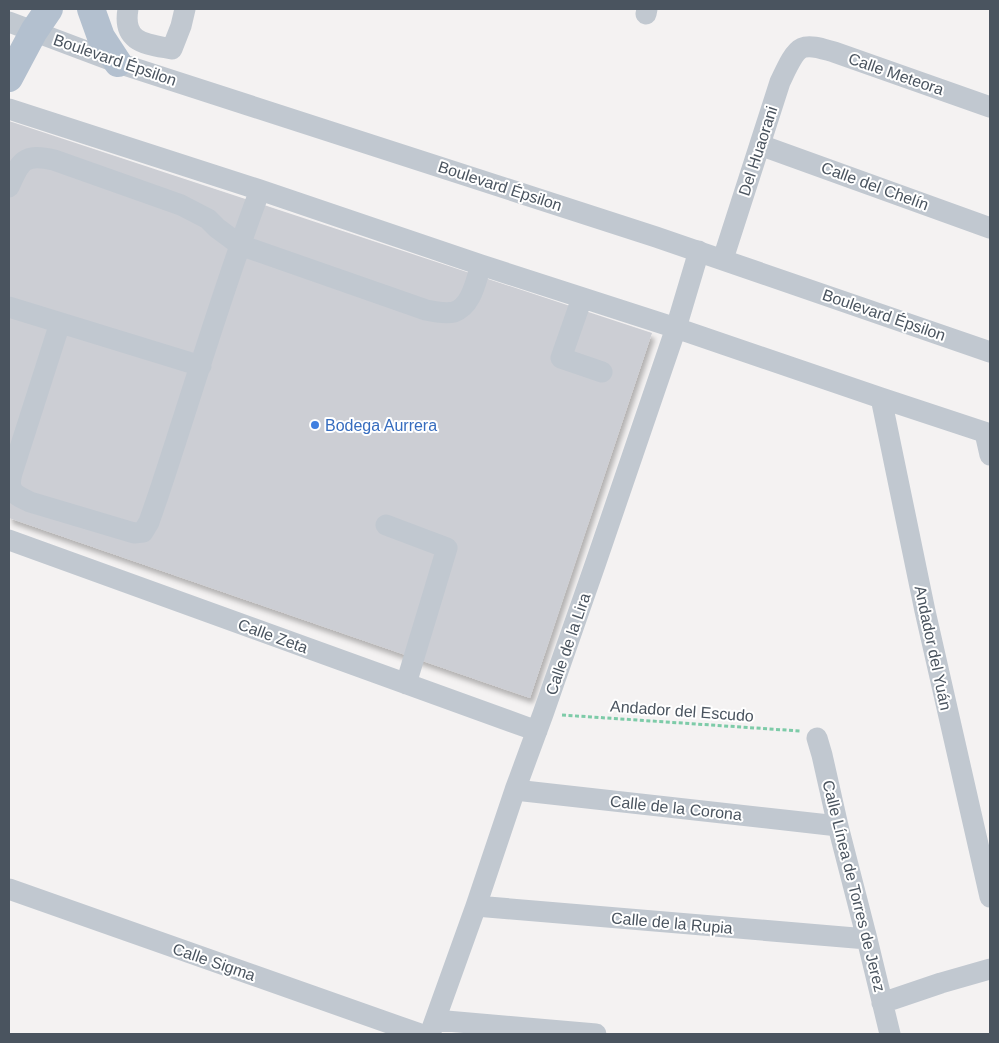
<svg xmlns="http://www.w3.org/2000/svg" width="999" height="1043" viewBox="0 0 999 1043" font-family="Arial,sans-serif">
<defs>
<filter id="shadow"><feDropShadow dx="3" dy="5.5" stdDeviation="2.5" flood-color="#0004"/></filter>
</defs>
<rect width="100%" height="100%" fill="#f4f2f2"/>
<path fill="#ccced4" filter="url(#shadow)" d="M9,121L652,333L530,698L9,518Z"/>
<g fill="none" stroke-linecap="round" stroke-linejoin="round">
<path stroke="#7dcba8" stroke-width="3" stroke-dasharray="4 2.5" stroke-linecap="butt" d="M562,715L800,731"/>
<path stroke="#c1c8d0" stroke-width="21" d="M128,9C122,43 146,44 172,49L181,26L185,9
M646,14L647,9
M9,22L118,63L656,237L990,352
M9,109L260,190L481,265L676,328L881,398L990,434
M760,145L990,228
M9,187C20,161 24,153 54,160L181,205L208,219L217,228L240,245L426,310C435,312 445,314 454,312C472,306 476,280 481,265
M723,259L780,82C785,72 793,52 802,48C811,44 826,50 834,52L990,107
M582,298L561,358L602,372
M9,307L201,366
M60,323L12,473C7,492 15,495 30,502L134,533L143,532L149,522L158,496C192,394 222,291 260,190
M881,398L925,611L990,897
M985,433L990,455
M386,525L447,548L406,684
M9,540L537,731
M817,738L822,755L838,826L867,939L890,1034
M515,790L838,826
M9,889L420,1034
M476,906L867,939
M882,1003L941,983L990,969
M435,1020L596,1034
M430,1034L476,906L515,790L543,714L596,562L676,328L699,251"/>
<path stroke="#b3c0cf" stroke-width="28" d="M91,9L101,37L118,63
M9,78L34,31L49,9"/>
</g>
<circle fill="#3f7fe0" stroke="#fff" stroke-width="2" cx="315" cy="425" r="5"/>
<g text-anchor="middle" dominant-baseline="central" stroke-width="4" stroke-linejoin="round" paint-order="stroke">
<g font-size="16" fill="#4a545f" stroke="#fff">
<text transform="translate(115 60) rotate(19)">Boulevard Épsilon</text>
<text transform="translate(896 74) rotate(19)">Calle Meteora</text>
<text transform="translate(758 151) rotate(-72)">Del Huaorani</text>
<text transform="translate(500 186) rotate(18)">Boulevard Épsilon</text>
<text transform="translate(875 186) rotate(20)">Calle del Chelín</text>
<text transform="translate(884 315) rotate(19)">Boulevard Épsilon</text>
<text transform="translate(273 636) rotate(20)">Calle Zeta</text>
<text transform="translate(568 644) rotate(-71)">Calle de la Lira</text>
<text transform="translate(933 648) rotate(78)">Andador del Yuán</text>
<text transform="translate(682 711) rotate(4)">Andador del Escudo</text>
<text transform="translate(676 808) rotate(6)">Calle de la Corona</text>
<text transform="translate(854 886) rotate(76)">Calle Línea de Torres de Jerez</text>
<text transform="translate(672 923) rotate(5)">Calle de la Rupia</text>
<text transform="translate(214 962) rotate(19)">Calle Sigma</text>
</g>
<g font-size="16" fill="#366cbe" stroke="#fff" text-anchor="start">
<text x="325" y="425">Bodega Aurrera</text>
</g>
</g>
<rect width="999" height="1043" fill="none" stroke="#4a545f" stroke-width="20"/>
</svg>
